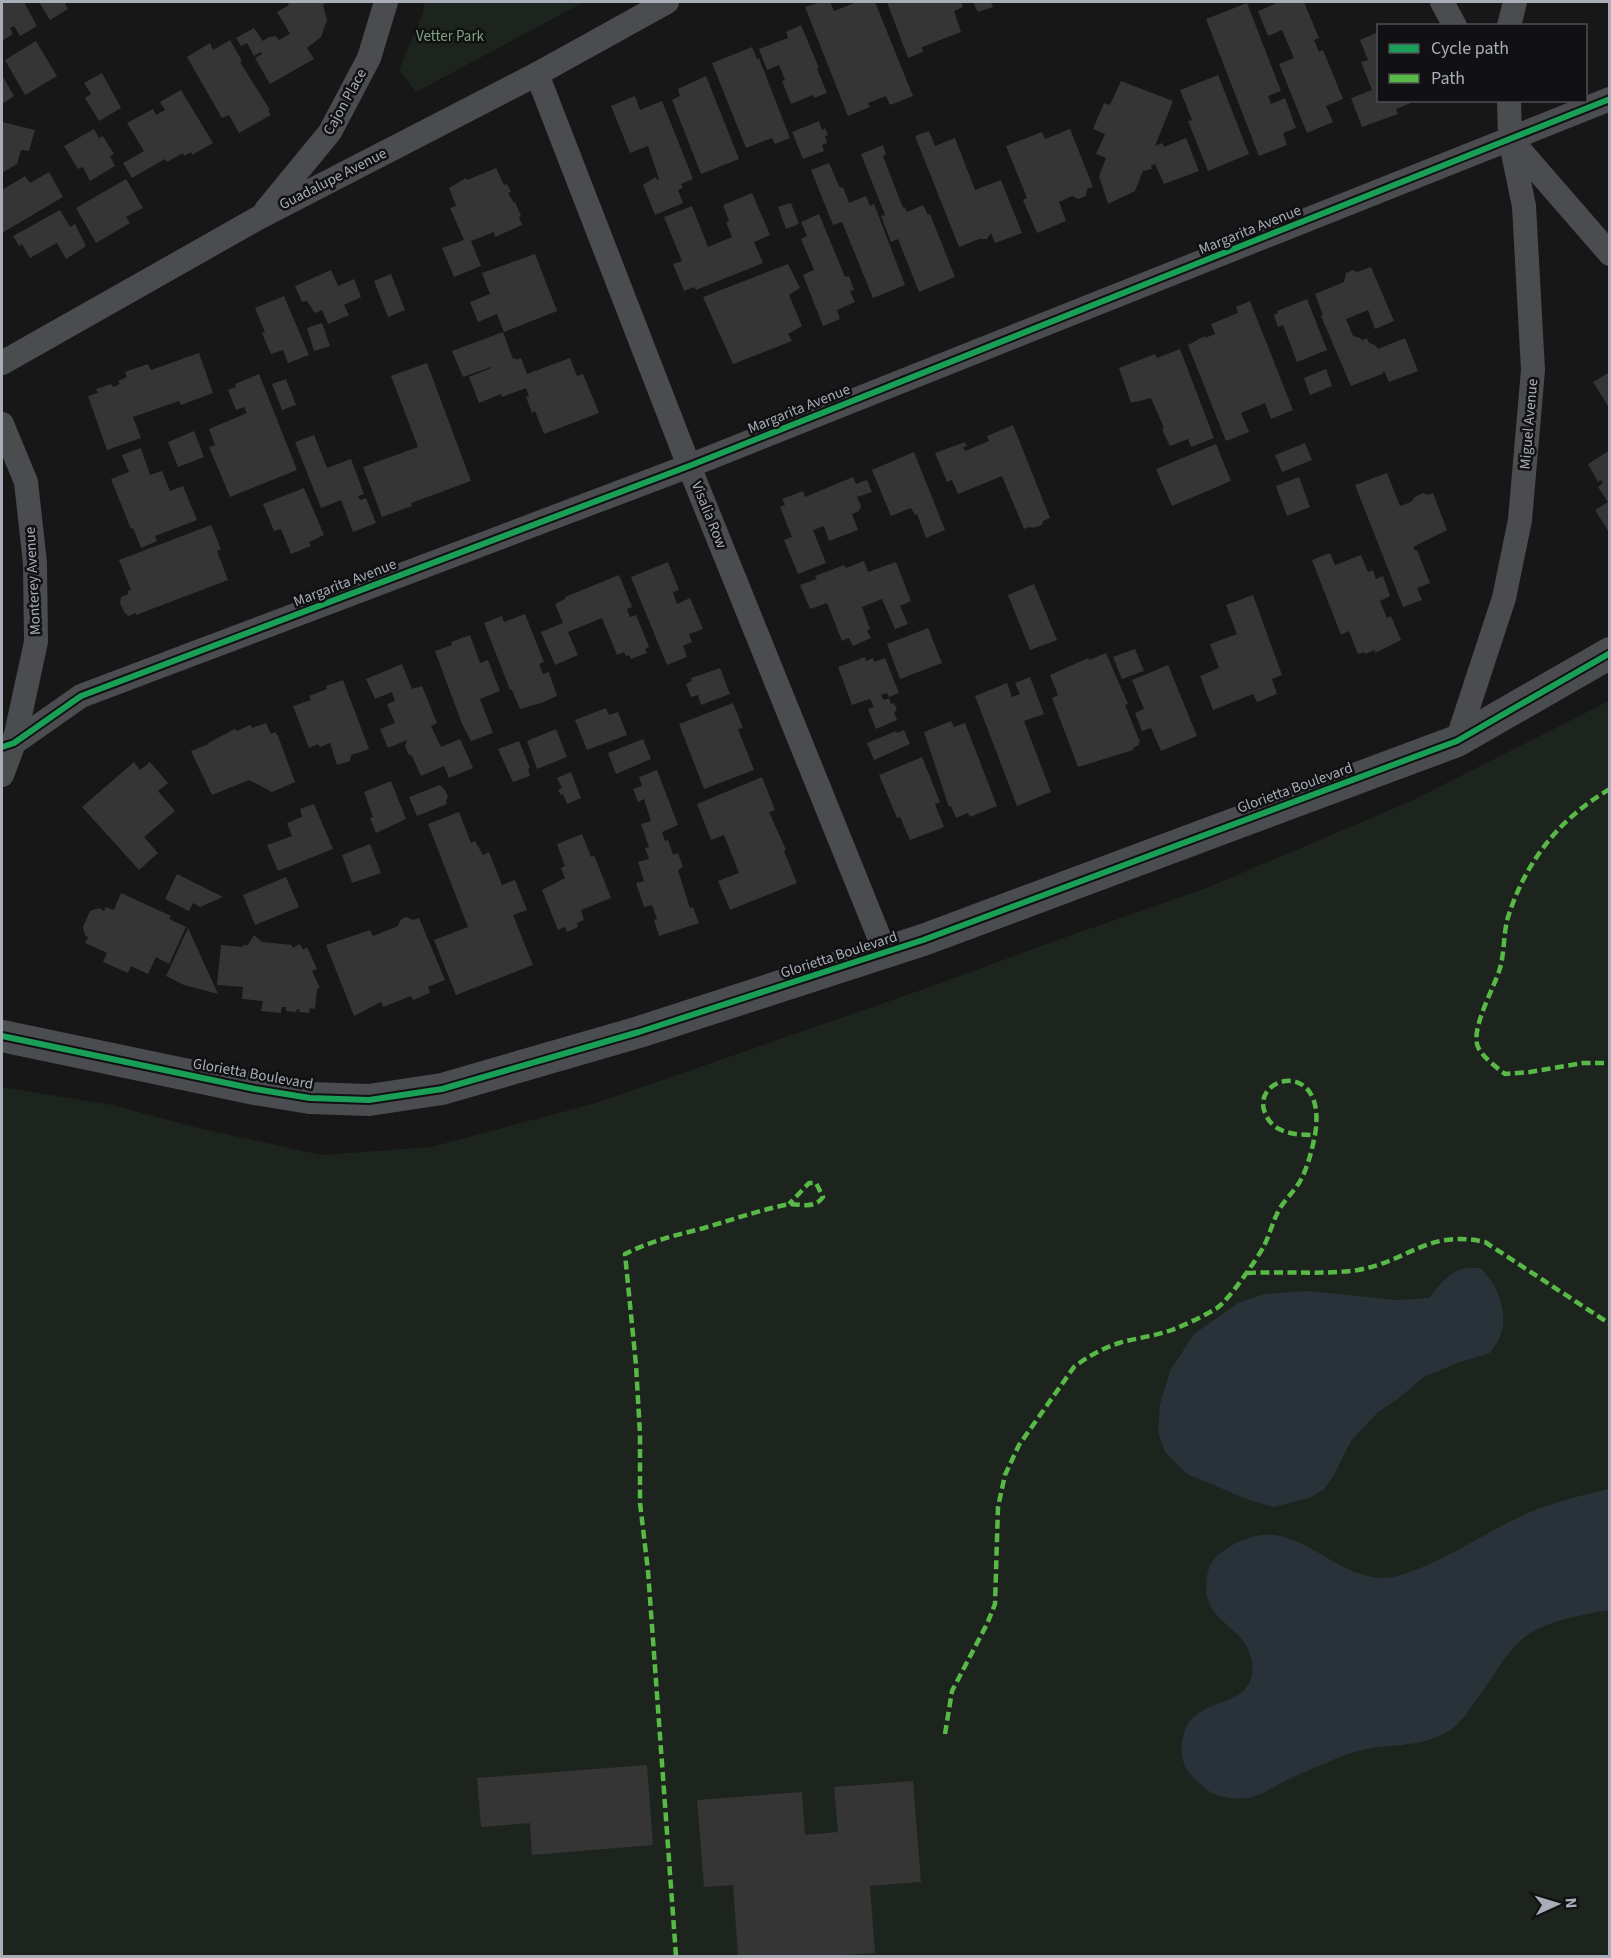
<svg xmlns="http://www.w3.org/2000/svg" width="1611" height="1958" viewBox="0 0 1611 1958" font-family="'Source Sans 3',sans-serif">
<rect width="100%" height="100%" fill="#171717"/>
<path fill="#1d241e" d="M425,2H584L416,92L399,70L422,16Z
M1609,701V1956H2V1087L112,1105L198,1128L321,1155L431,1147L596,1103L927,988L1063,938L1204,889L1411,801Z"/>
<path fill="#2a3239" d="M1467,1268H1480C1498,1285 1509,1312 1500,1337C1498,1342 1493,1348 1490,1353L1460,1362L1424,1377L1395,1401L1378,1412L1351,1441L1333,1477L1324,1489L1309,1498L1274,1507L1249,1500L1187,1474L1165,1452L1158,1432L1160,1404L1170,1371L1194,1334L1238,1303L1264,1294L1309,1291L1396,1300L1429,1298C1440,1285 1448,1271 1467,1268Z
M1609,1489V1610C1583,1615 1553,1619 1529,1634C1510,1646 1497,1671 1484,1689C1473,1703 1465,1720 1450,1730C1421,1750 1383,1742 1351,1753C1329,1761 1307,1771 1285,1781C1273,1787 1261,1796 1247,1798C1234,1800 1218,1797 1207,1790C1201,1785 1190,1775 1186,1768C1178,1754 1181,1729 1193,1718C1214,1697 1257,1704 1252,1662C1247,1624 1199,1624 1207,1577C1208,1567 1214,1557 1222,1552C1290,1502 1323,1576 1382,1578C1414,1579 1482,1535 1513,1520C1543,1505 1577,1496 1609,1489Z"/>
<path fill="#353536" d="M2,2H24L37,26L20,36L14,26L10,28L13,34L2,41Z
M39,2H70L65,4L68,9L50,20Z
M287,2H327L323,5L327,20L321,37L307,48L314,59L270,84L255,58L262,54L261,52L254,56L247,43L241,46L236,38L254,28L263,41L269,37L276,36L279,40L290,34L277,12L289,5Z
M820,2H830L834,11L857,2H875L913,96L890,105L886,96L868,103L870,107L848,116L805,7Z
M887,2H961L963,7L954,11L961,32L922,47L923,52L908,58Z
M973,2H991L993,7L978,12Z
M1274,2H1304L1319,38L1314,40L1319,52L1323,50L1343,99L1326,106L1333,122L1307,133L1279,64L1294,58L1282,30L1268,36L1258,11L1275,4Z
M1247,3L1281,91L1268,96L1271,104L1285,98L1296,128L1283,133L1287,145L1259,156L1206,19Z
M801,25L819,68L817,69L827,93L814,98L813,95L791,104L782,81L785,80L779,65L767,70L759,49L788,38L786,32Z
M1378,32V100L1416,101L1396,109L1398,114L1362,127L1351,98L1372,90L1361,62L1368,60L1360,40Z
M230,40L242,61L240,62L270,110L268,111L271,115L239,133L229,115L222,118L187,57L210,43L213,50Z
M36,41L57,76L25,95L5,60Z
M752,47L757,59L759,58L790,138L775,144L772,138L746,148L712,63Z
M102,73L121,108L99,121L85,98L91,94L84,83Z
M2,75L14,96L2,104Z
M1218,75L1249,154L1208,171L1188,121L1192,120L1180,90Z
M706,76L739,159L701,174L672,100L680,96L678,89Z
M1121,81L1173,101L1155,146L1162,143L1164,147L1186,138L1199,171L1164,184L1155,164L1151,166L1152,169L1143,171L1135,191L1108,204L1099,176L1106,158L1096,154L1105,134L1093,129L1104,103L1110,105Z
M181,90L213,143L192,155L191,152L184,156L183,153L167,162L165,159L132,178L123,163L144,151L127,123L153,109L156,115L165,110L160,102Z
M635,96L640,110L662,101L693,179L681,184L683,188L678,190L683,203L655,215L643,185L656,177L657,180L659,179L648,146L630,153L611,106Z
M819,121L822,130L825,128L828,135L825,136L827,143L822,145L824,151L803,159L792,132Z
M2,122L35,130L29,151L21,150L17,164L2,173Z
M94,129L99,138L103,136L114,154L110,156L115,166L90,181L83,167L78,169L64,146Z
M1070,129L1093,187L1087,189L1086,196L1078,199L1072,196L1059,202L1066,221L1037,233L1023,200L1027,198L1006,146L1042,132L1045,139Z
M929,131L935,146L955,138L975,190L1001,180L1022,233L995,243L991,233L987,239H979L959,247L915,136Z
M883,145L886,154L883,156L903,208L905,207L907,212L923,205L928,215L930,214L955,277L919,292L898,239L891,242L881,216L885,215L861,154Z
M829,163L840,188L843,187L849,203L866,196L870,206L874,204L905,285L873,298L842,222L833,225L811,170Z
M496,168L504,185L507,184L511,192L508,193L514,203L515,202L521,216L519,217L522,225L495,237L494,232L471,241L481,266L454,277L442,248L464,240L450,208L456,206L449,188L466,178L467,180Z
M49,172L63,197L2,233V190L25,176L30,183Z
M126,179L143,208L126,217L130,223L96,243L76,208Z
M752,193L770,235L754,242L763,263L696,290L694,287L684,291L673,264L682,261L664,217L692,206L708,247L732,237L726,222L729,221L723,205Z
M791,203L799,224L786,229L778,207Z
M60,210L70,227L75,224L86,246L66,259L57,243L30,258L22,244L19,246L13,236Z
M819,214L845,277L849,276L854,290L850,291L855,302L837,310L840,319L823,326L803,275L814,270L801,239L807,236L801,222Z
M535,254L557,311L504,332L497,314L478,322L470,302L490,294L482,273Z
M788,264L800,288L789,295L802,326L788,334L792,341L733,364L703,297Z
M1371,267L1394,321L1375,329L1368,310L1346,319L1353,336L1360,338L1362,340L1367,338L1369,343L1375,345L1378,349L1405,338L1418,371L1389,382L1384,371L1382,374L1351,386L1321,316L1323,315L1315,294L1344,282L1346,273L1353,270L1357,272Z
M331,270L338,286L354,279L361,297L344,305L349,315L328,324L322,310L315,313L307,301L302,302L295,286Z
M391,274L405,310L388,317L374,281Z
M284,296L309,355L288,363L283,350L271,354L262,333L265,332L255,308Z
M1307,299L1327,350L1297,362L1283,325L1278,327L1274,315L1278,313L1277,311Z
M1250,301L1293,410L1271,419L1265,403L1241,413L1249,432L1226,441L1188,345L1205,336V338L1215,334L1211,324L1238,313L1236,307Z
M322,323L330,346L314,351L307,328Z
M503,332L513,359L516,358V360L521,358L527,374L570,358L577,376L583,374L599,413L544,434L535,411L532,413L526,397L529,396L526,388L502,397L501,394L479,403L469,377L491,368V367L463,377L452,351Z
M1180,349L1214,438L1191,447L1188,439L1170,446L1165,436L1162,429L1164,428L1151,398L1131,403L1119,368L1155,354L1157,358Z
M199,353L213,393L181,405L179,401L133,417L141,438L107,450L88,396L98,393L96,389L111,384L113,387L120,384L118,381L127,377L125,372L148,364L151,370Z
M427,363L471,481L411,503L412,506L382,517L363,467L418,447L391,376Z
M1326,369L1332,386L1310,395L1304,378Z
M1610,372V409L1593,382Z
M259,374L297,470L230,497L209,447L215,445L209,429L247,413L244,407L236,410L228,390L236,387L235,384Z
M286,379L296,405L282,410L272,384Z
M1013,425L1050,518L1043,521L1042,525L1033,528L1029,527L1024,529L1002,476L958,494L952,480L947,482L935,453L965,442L967,446L963,447L965,451L989,441L987,436Z
M194,431L204,457L178,467L168,442Z
M314,435L327,468L351,459L364,494L358,496L360,500L366,498L376,523L353,532L341,500L321,508L295,442Z
M1305,443L1312,460L1282,472L1275,455Z
M1216,444L1231,481L1172,506L1156,469Z
M141,448L150,475L162,471L170,491L183,486L197,520L155,536L157,541L141,548L133,528L131,529L111,479L129,472L122,455Z
M1610,450V534L1595,510L1608,502L1598,487L1603,483L1601,480L1598,482L1588,464Z
M914,452L945,530L926,538L917,514L915,515L911,508L891,516L872,470Z
M1387,473L1400,506L1411,502L1415,497L1423,493L1428,495L1433,493L1447,530L1413,547L1415,550H1417L1430,583L1417,588L1422,600L1403,607L1355,485Z
M853,477L856,484L867,480L872,492L857,497L861,506L859,511L852,514L858,530L829,541L824,526L813,530L826,563L798,574L784,540L792,537L780,507L785,505L782,499L803,491L805,497Z
M1299,477L1310,507L1287,516L1276,486Z
M304,488L324,535L309,542L311,546L291,554L281,529L274,531L263,504Z
M211,525L221,549L217,551L228,580L136,615V613L128,616L124,612L120,603L121,597L128,594V591L131,590L119,560Z
M1330,553L1335,565L1361,555L1368,572L1373,570L1376,579L1383,576L1390,596L1380,601L1387,618L1391,616L1401,640L1375,653V650L1365,654L1364,652L1358,654L1349,631L1341,635L1312,560Z
M864,561L868,572L896,562L911,601L900,606L908,624L895,629L882,599L862,607L870,629L867,631L871,638L853,646L849,638L842,641L827,603L810,609L800,585L817,579L815,576L844,565L846,568Z
M668,562L679,590L673,592L677,604L690,598L703,629L689,634L692,642L683,646L687,657L667,665L631,577Z
M619,575L632,607L627,609L630,617L636,615L649,647L645,649L647,653L631,659L629,655L626,656L624,652L617,655L602,618L568,632L578,655L555,665L541,632L563,623L555,604L565,599V597Z
M1034,584L1057,640L1030,650L1008,595Z
M1253,595L1282,675L1272,679L1277,694L1257,702L1253,694L1213,710L1200,676L1219,668L1210,644L1237,634L1226,605Z
M525,614L544,662L539,664L543,674L549,672L557,696L541,703L520,709L512,690H510L484,623L502,616L504,622Z
M928,628L942,663L900,679L887,644Z
M470,635L480,663L488,660L500,691L480,699L493,733L471,741L462,724L435,651L452,645L451,642Z
M1135,649L1144,671L1122,679L1113,657Z
M1106,653L1128,704L1125,705L1140,742L1138,743L1139,745L1133,748V750L1078,767L1052,698L1058,695L1050,675L1088,658L1089,660Z
M865,657L866,661L873,658L874,662L885,658L899,693L889,697L887,693L881,695L884,700L889,698L891,704L894,703L897,710L894,712L897,720L876,729L868,709L874,707L870,699L852,705L838,667Z
M402,664L412,689L422,686L437,723L431,726L441,747L460,739L473,768L449,778L444,766L421,776L412,756L408,754L405,746L407,740L388,748L380,729L395,723L387,704L395,701L392,692L375,699L366,679Z
M1168,665L1197,736L1161,751L1151,728L1142,731L1135,713L1144,709L1132,680Z
M720,668L730,694L701,705L698,695L691,697L686,684L692,681L691,678Z
M1030,677L1044,714L1024,721L1051,792L1017,806L975,696L1007,683L1012,697L1020,694L1015,683Z
M343,680L369,749L351,755L350,761L337,765L330,743L320,747L318,744L309,748L293,706L311,700L309,696L327,689L326,686Z
M733,703L743,728L738,729L754,770L704,789L679,724Z
M606,708L609,715L618,712L627,735L587,750L575,720Z
M951,721L954,727L965,723L997,806L970,817L968,813L956,818L951,806L949,807L924,732Z
M266,723L271,734L275,732L278,736L295,782L272,792L249,780L212,795L191,751L209,744L208,743L235,729L237,731L250,725L252,728Z
M556,729L567,757L537,769L527,741Z
M904,730L910,744L874,760L867,743L896,731L897,733Z
M643,739L651,759L616,774L608,753Z
M519,741L530,768L528,769L530,776L513,782L498,749Z
M922,757L940,802L935,804L944,827L910,840L900,817L897,818L879,775Z
M134,762L140,770L150,762L168,783L158,791L175,811L144,837L158,853L139,870L82,807Z
M657,770L678,825L662,832L665,841L668,840L673,855L678,853L683,867L678,870L690,908L693,907L699,923L659,936L654,920L657,919L652,905L644,907L636,883L644,881L638,862L649,859L645,848L649,847L641,824L651,821L644,799L638,802L633,789L642,786L639,777Z
M571,772L581,798L567,804L563,794L561,795L558,790L562,788L557,778Z
M762,777L775,810L769,812L786,850L784,851L797,883L730,910L718,881L739,873L724,835L711,840L697,804Z
M391,781L406,819L376,833L370,818L373,817L364,792Z
M440,785L445,790L448,797L446,800L447,804L417,816L409,797Z
M314,804L333,849L278,871L267,845L292,836L287,823L302,817L300,809Z
M459,812L471,843L475,841L483,855L489,852L502,885L515,880L527,910L513,915L533,965L456,995L434,940L468,927L428,824Z
M582,834L591,857L594,855L611,898L581,910L584,920L577,923L578,927L567,932L565,927L558,930L542,890L565,878L561,868L565,866L557,844Z
M370,844L381,873L352,883L342,855Z
M177,874L223,897L200,907L193,903L189,911L165,899Z
M286,877L299,907L255,925L243,895Z
M121,893L171,916L169,919L186,927L169,964L156,957L148,974L131,966L128,973L103,962L107,953L85,943L88,937L85,935L83,927L90,911L99,908L104,911L106,907L114,910Z
M406,917L413,920L419,918L445,980L428,987L430,993L413,1000L411,996L383,1007L381,1002L354,1016L326,945L370,930L373,936L398,926L400,920Z
M188,928L218,994L184,985L166,976Z
M254,935L262,942L292,945V948L300,944L303,950L307,947L317,969L312,971L320,988L317,989L315,1009L310,1008L309,1013L299,1012L300,1010L297,1009L296,1012L286,1011V1007H282L281,1013L261,1011L263,1001L242,999L243,987L217,985L221,945L243,947V945H248Z
M647,1765L653,1845L532,1855L530,1823L481,1827L477,1778Z
M913,1781L921,1882L870,1886L875,1953L830,1956H738L733,1885L704,1887L697,1800L802,1792L805,1835L838,1832L834,1787Z"/>
<g fill="none" stroke-linecap="round" stroke-linejoin="round">
<path stroke="#4b4c50" stroke-width="24" d="M1442,2L1455,26
M1509,26L1515,2
M537,74L689,466L886,954
M1512,141L1610,254
M266,210L330,132L369,58L386,2
M2,363L260,217L537,74L667,2
M2,424L26,482L35,563L36,642L14,743L2,775
M1457,741L1504,598L1520,520L1533,370L1524,206L1510,139L1509,100
M2,747L14,743L81,696L689,466L1610,99"/>
<path stroke="#4b4c50" stroke-width="32" d="M2,1036L255,1089L310,1098L369,1100L442,1089L639,1032L923,940L1457,741L1610,653"/>
<path stroke="#58b947" stroke-width="4.5" stroke-dasharray="9 4.5" stroke-linecap="butt" d="M1610,789C1560,818 1527,860 1509,914C1503,931 1505,951 1500,968C1495,987 1468,1032 1479,1049C1485,1059 1496,1067 1505,1074L1530,1072L1583,1063H1610
M1247,1273C1284,1271 1322,1275 1358,1270C1409,1261 1428,1229 1485,1242L1610,1324
M945,1734L952,1691L987,1624L995,1604L998,1507L1005,1475L1019,1445L1074,1367C1087,1357 1103,1348 1119,1343C1136,1338 1155,1336 1172,1330C1187,1324 1204,1316 1217,1308C1228,1301 1257,1259 1264,1246C1270,1234 1273,1220 1280,1208C1286,1199 1293,1192 1299,1183C1307,1170 1312,1150 1315,1135C1328,1057 1250,1076 1265,1113C1273,1134 1296,1135 1315,1135
M676,1956L648,1571L640,1503V1434L636,1365L625,1254C650,1241 677,1235 704,1228C731,1220 757,1211 785,1205C798,1202 813,1211 823,1197L816,1183H809L789,1204"/>
<g stroke="#111113" stroke-width="10">
<path id="cycleway" d="M2,747L14,743L81,696L689,466L1610,99
M2,1036L255,1089L310,1098L369,1100L442,1089L639,1032L923,940L1457,741L1610,653"/>
</g>
<use href="#cycleway" stroke="#1a9f57" stroke-width="6"/>
</g>
<g text-anchor="middle" dominant-baseline="central" stroke-width="5" stroke-linejoin="round" paint-order="stroke">
<g font-size="15" fill="#7fa381" stroke="#111113">
<text x="450" y="36">Vetter Park</text>
</g>
<g font-size="15" fill="#a8adb8" stroke="#111113">
<text transform="translate(345 102) rotate(-61)">Cajon Place</text>
<text transform="translate(333 179) rotate(-27)">Guadalupe Avenue</text>
<text transform="translate(1250 230) rotate(-22)">Margarita Avenue</text>
<text transform="translate(799 409) rotate(-22)">Margarita Avenue</text>
<text transform="translate(1529 424) rotate(-85)">Miguel Avenue</text>
<text transform="translate(709 515) rotate(68)">Visalia Row</text>
<text transform="translate(33 581) rotate(-93)">Monterey Avenue</text>
<text transform="translate(345 583) rotate(-21)">Margarita Avenue</text>
<text transform="translate(1295 788) rotate(-20)">Glorietta Boulevard</text>
<text transform="translate(839 955) rotate(-18)">Glorietta Boulevard</text>
<text transform="translate(253 1074) rotate(10)">Glorietta Boulevard</text>
</g>
</g>
<rect width="1611" height="1958" fill="none" stroke="#a8adb8" stroke-width="6"/>
<rect x="1377" y="24" width="210" height="78" fill="#111113" stroke="#4d4f55" stroke-width="1.5"/>
<rect x="1389" y="44" width="30" height="9" fill="#1a9f57" stroke="#4d4f55" stroke-width="1.5"/>
<text x="1431" y="54" font-size="18" fill="#a8adb8">Cycle path</text>
<rect x="1389" y="74" width="30" height="9" fill="#58b947" stroke="#4d4f55" stroke-width="1.5"/>
<text x="1431" y="84" font-size="18" fill="#a8adb8">Path</text>
<g transform="translate(1557 1904) rotate(86)" stroke="#111113" stroke-width="4.5" paint-order="stroke">
<path d="M0-4.5L10 22L0 15L-10 22Z" fill="#a8adb8"/>
<text y="-9" font-size="16" font-weight="bold" text-anchor="middle" fill="#a8adb8">N</text>
</g>
</svg>
